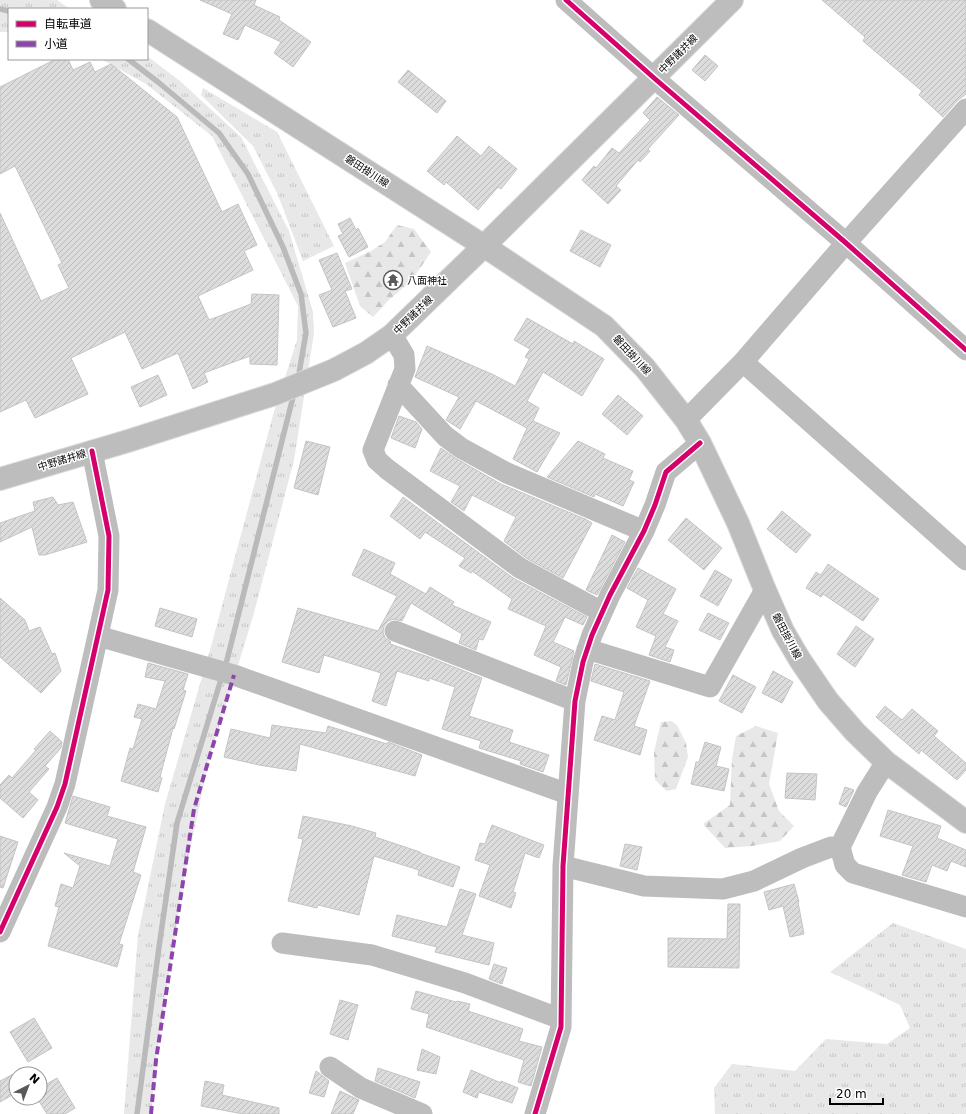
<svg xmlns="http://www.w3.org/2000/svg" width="966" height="1114" viewBox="0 0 966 1114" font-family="'DejaVu Sans','Noto Sans JP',sans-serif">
<defs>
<pattern id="grass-tufts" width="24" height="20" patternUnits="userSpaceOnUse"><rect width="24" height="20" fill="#e8e8e8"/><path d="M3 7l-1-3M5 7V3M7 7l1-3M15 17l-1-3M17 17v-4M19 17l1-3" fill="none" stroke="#c5c5c5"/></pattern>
<pattern id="forest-firs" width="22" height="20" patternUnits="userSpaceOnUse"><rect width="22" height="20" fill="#e8e8e8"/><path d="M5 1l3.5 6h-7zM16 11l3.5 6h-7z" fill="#c5c5c5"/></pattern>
<pattern id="building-hatch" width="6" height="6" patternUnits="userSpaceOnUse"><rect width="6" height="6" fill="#dcdcdc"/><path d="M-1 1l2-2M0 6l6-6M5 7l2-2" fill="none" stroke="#bbb"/></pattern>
</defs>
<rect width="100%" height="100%" fill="#fff"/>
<path fill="url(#grass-tufts)" d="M0,0H57L70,9H9V32H0Z
M147,56L180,81L241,137L289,231L313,312L314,333L294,460L254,613L209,760L184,878L157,1053L151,1114H124L138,935L165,804L212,643L273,415L297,340L298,306L212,136L146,84L101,59H147Z
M203,88L277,132L334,246L303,261L278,195L253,146L201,95Z
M893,923L966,949V1114H715L714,1088L732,1064L795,1071L826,1039L887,1044L910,1028L900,1005L830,972Z"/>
<path fill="url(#forest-firs)" d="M397,225L414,229L431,252L412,280L389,300L373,317L360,306L345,263L371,251L385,242Z
M671,721L677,725L686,743L688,757L676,789L667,791L655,780L654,752L661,722Z
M756,726L778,733L769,784L779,811L794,826L780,841L752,846L725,848L703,824L730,805L732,759L736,736Z"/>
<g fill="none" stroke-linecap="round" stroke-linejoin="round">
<path stroke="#bababa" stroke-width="5.5" d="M0,9L9,11
M128,59L158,82L219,133L248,174L283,247L301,294L306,333L298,379
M225,668L294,393
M137,1114L159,947L177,823L222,676"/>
</g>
<path fill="url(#building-hatch)" stroke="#c4c4c4" d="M200,0H256L254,5L280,17L279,20L311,42L293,67L274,53L281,42L245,25L238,40L223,34L232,14Z
M822,0H966V94L957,101L943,117L919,95L922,91L863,41L865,37Z
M705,55L718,66L705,81L692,70Z
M56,59H68L73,70L90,62L95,72L111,64L177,117L222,212L238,204L257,245L244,251L253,270L198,296L209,320L251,304L252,294L279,295L277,365L250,364V356L204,373L208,382L193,389L178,353L142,369L125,332L71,358L88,394L35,418L26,400L0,412V213L41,301L69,288L58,265L62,263L15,166L0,174V87Z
M408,70L446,101L437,113L398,82Z
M657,97L679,115L648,149L650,151L640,162L638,160L616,186L621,190L608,204L582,180L594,166L596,168L612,148L619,153L650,120L643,113Z
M457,136L481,156L489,146L517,169L501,189L498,187L478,210L446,182L444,185L427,171Z
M350,218L356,230L358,228L368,247L349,257L338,236L343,234L338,224Z
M581,230L611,245L600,267L570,251Z
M337,253L352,289L345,291L356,318L333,327L319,295L332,290L319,260Z
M527,318L573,344L574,341L604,359L582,396L543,372L527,401L539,408L533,421L560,433L537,472L513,459L527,428L476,401L460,429L446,420L459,397L415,377L427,346L494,375L515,386L529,359L525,357L530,349L514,340Z
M158,375L167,395L140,407L131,387Z
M618,395L643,416L627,435L602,414Z
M399,416L416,422L422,429L415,448L391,438Z
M306,441L330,447L318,495L294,488Z
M578,441L605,454L603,458L633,471L629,480L634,482L623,506L595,494L594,497L547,477Z
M441,448L455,458L501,484L585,519L592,523L563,578L526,558L504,541L516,517L472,495L464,511L451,502L460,486L430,471Z
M53,497L58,505L73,502L87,542L45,555H39L32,527L0,542V523L35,511L33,502Z
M403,497L513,578L587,617L583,625L565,617L553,642L574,651L566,685L556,681L561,667L534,655L546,626L508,609L512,599L472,571L471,573L459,566L465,558L425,532L420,539L390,516Z
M782,511L811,535L796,553L767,529Z
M686,518L722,548L704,570L668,540Z
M612,535L625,542L597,595L586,590Z
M364,549L395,563L390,574L426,594L430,587L454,602L452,605L491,622L483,640L479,639L476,650L459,643L462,634L411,603L402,621L394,619L388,621L384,626L383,632L385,638L391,642L390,644L426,656L482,678L469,716L513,730L509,742L549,755L543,772L520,764L521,761L479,748L481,741L442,729L455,687L429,678V681L397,671L386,706L372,701L381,673L324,655L319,673L282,662L298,608L378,631L397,596L352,575Z
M828,564L879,599L863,621L823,594L821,597L806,588L816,572L821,575Z
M638,568L676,589L663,614L678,621L665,647L674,650L670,662L649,655L656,636L636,627L648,600L627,588Z
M715,570L732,580L718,606L700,596Z
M0,598L25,620L29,631L40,627L52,654L55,653L61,671L41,693L0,657Z
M160,608L197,619L192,637L155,626Z
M708,613L729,623L720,640L699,630Z
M856,626L874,639L855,667L837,654Z
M148,663L188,674L183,690L186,691L174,729L173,728L160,777L162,778L158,792L121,781L130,748L133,749L142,719L134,717L138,704L156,709L165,681L145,677Z
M595,664L650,681L634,726L647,730L640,755L594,740L602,716L615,720L624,692L591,681Z
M773,671L793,682L782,703L762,693Z
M733,675L756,687L742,713L719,701Z
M885,706L902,720L912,709L938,731L934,736L966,763V770L957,780L921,750L919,754L876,717Z
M272,725L326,733L328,726L387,744L388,742L422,755L415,776L300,744L296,771L259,765L224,757L231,729L270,738Z
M50,731L62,742L61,748L45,766L49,769L29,792L38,800L23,818L0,798V785L9,775L12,778L36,750L34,749Z
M705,742L721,747L716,766L729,769L724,791L691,784L696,762H699Z
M787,773L817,774L815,800L785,798Z
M845,787L854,790L846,807L839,804Z
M73,796L110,807L107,816L146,827L133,872L141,875L119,944L123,945L117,967L48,946L59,907L55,906L61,884L73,888L80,866L64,853L110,866L118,839L65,823Z
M888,810L941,826L937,838L966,850V867L951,861L947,871L932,865L926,882L902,875L913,846L880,836Z
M303,816L352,826L376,833L375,837L420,852V853L460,867L453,887L418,875L419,870L374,856L359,915L318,905L317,908L288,901L303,839L298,838Z
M492,825L544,845L539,858L525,853L513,892L516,893L511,908L479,896L490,865L475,860L480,843L485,844Z
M0,836L18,842L3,888L0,887Z
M625,844L642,847L637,870L620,866Z
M794,884L799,902H798L804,934L790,937L783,906L769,910L764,892Z
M460,889L476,894L462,935L494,943L489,965L435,952L437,947L392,936L397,915L447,927Z
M728,904H740L739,968L668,967V938L727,939Z
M494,964L507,968L502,984L489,979Z
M416,991L456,1002L457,1001L470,1004L468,1011L523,1029L519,1041L542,1047L531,1086L518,1082L524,1060L426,1027L429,1014L411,1009Z
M340,1000L358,1005L348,1040L330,1034Z
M34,1018L52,1048L28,1062L10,1032Z
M422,1049L440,1057L436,1074L417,1070Z
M378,1068L420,1082L415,1098L375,1081Z
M23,1069L26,1074H16V1093L0,1102V1081Z
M471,1070L501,1083V1081L518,1088L512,1103L479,1092L477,1098L463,1092Z
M316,1071L319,1073L329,1081L324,1097L309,1093Z
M57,1078L75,1108L65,1114H47L37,1098H40V1088Z
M205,1081L224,1085L222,1095L279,1108V1114H243L201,1106Z
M340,1091L359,1100L353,1114H331Z"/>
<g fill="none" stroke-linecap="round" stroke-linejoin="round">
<g stroke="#dbdbdb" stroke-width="24">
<path id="major" d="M101,0L115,9
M147,30L484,246L604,326L645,368L686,420L700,443L738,523L765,590L783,631L800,660L828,701L855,732L886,762L966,822
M0,479L128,441L275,394L334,370L366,353L392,335L484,246L732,0"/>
</g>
<path stroke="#bdbdbd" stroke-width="21" d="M566,0L654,78L846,243L966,350
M392,335L404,355L405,369L373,450L377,460L387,469L520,568L602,612
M743,362L966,560
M398,385L445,436L461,448L507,473L644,531
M686,420L743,362L846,243L966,109
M395,631L575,701
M98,636L234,675L568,794
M587,649L710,687L765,590
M840,847L845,865L853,873L966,907
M563,866L644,886L723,889L754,881L802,858L831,847H840L867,792L886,762
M0,932L57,807L65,784L108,590L109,536L92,451
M282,943L372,955L465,983L561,1019
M330,1067L361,1088L422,1114
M535,1114L561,1027L563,866L575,701L583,662L592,635L610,595L644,531L655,505L666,472L700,443"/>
<use href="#major" stroke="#bdbdbd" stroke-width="22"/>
<path stroke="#8e44ad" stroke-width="4" stroke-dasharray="8 4" stroke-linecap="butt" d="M151,1114L156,1060L194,809L234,675"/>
<g stroke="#fff" stroke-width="8">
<path id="cycleway" d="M566,0L654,78L846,243L966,350
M0,932L57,807L65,784L108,590L109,536L92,451
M535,1114L561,1027L563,866L575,701L583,662L592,635L610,595L644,531L655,505L666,472L700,443"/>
</g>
<use href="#cycleway" stroke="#d6006c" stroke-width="5"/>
</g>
<defs>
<g id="temple-ring" transform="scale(1)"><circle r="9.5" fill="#fff" stroke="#595959" stroke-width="1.5"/><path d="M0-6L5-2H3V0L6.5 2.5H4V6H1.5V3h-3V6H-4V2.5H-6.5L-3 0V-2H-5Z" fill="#595959"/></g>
</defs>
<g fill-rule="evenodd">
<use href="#temple-ring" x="393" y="280"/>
</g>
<g text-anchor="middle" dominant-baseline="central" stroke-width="3" stroke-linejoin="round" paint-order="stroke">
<g font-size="10" fill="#000" stroke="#fff">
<text transform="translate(678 54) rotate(-45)">中野諸井線</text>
<text transform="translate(367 171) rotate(33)">磐田掛川線</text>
<text transform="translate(413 315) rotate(-44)">中野諸井線</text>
<text transform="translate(632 355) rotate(47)">磐田掛川線</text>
<text transform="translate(62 460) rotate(-17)">中野諸井線</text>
<text transform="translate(787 636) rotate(62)">磐田掛川線</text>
</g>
<g font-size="10" fill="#000" stroke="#fff" text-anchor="start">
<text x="407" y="280">八面神社</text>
</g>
</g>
<rect x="8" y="8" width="140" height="52" fill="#ffffff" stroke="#999999"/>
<rect x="16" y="21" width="20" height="6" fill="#d6006c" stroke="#999999"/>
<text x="44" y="28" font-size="12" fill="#000000">自転車道</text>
<rect x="16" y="41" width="20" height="6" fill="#8e44ad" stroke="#999999"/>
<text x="44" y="48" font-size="12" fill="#000000">小道</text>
<g transform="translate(28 1086) rotate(42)"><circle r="19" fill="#ffffff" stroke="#999999"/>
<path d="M0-3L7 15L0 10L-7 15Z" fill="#595959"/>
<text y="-6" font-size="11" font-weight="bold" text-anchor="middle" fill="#000000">N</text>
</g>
<path d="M830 1098v6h53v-6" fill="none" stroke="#000000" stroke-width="2"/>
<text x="836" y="1098" font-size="12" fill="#000000" stroke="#ffffff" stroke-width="3" paint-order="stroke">20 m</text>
</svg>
